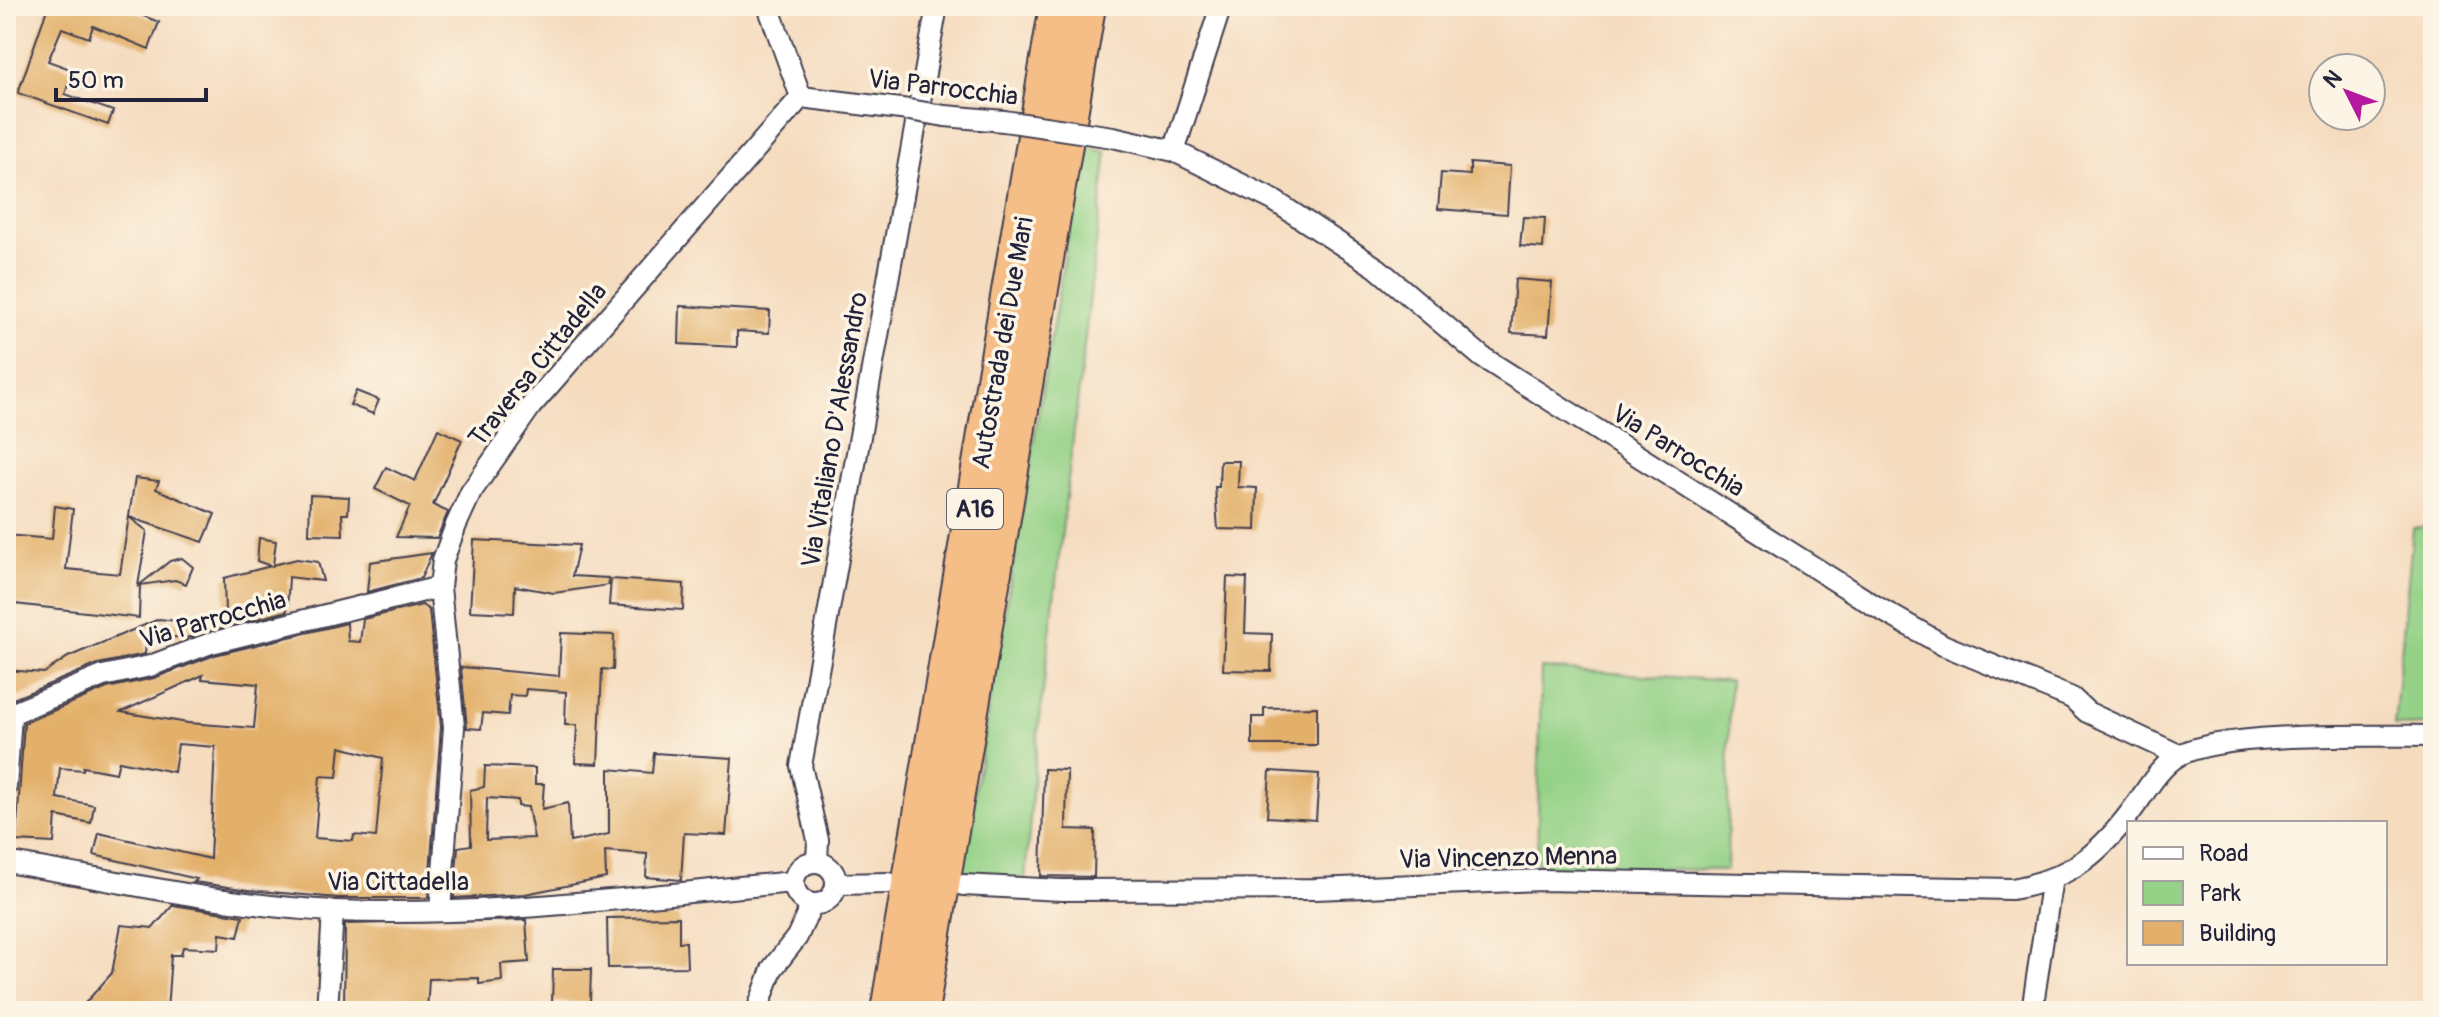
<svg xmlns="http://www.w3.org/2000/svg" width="2439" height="1017" viewBox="0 0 2439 1017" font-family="Pangolin,sans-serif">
<rect width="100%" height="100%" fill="#fcf5e5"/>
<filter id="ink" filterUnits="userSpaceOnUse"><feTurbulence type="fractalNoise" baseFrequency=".0125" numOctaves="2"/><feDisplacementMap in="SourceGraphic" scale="16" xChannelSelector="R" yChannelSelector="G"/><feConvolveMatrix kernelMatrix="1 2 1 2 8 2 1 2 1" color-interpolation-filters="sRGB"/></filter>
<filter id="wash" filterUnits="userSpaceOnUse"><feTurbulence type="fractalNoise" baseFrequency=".006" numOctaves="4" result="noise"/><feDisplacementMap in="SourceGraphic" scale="32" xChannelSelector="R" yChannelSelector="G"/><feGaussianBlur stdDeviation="1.8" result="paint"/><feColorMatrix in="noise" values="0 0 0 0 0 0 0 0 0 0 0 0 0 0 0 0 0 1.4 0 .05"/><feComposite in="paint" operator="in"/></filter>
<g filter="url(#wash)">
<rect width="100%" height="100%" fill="#f5dcbf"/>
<path fill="#95d288" stroke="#5c7a62" stroke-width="2" d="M1083,147L1107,152L1035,759L1025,880L961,873Z
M2433,525V725L2394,726L2413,529Z
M1541,668L1730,681L1727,870L1537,868Z"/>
<g id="blocks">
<path fill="#e3b06b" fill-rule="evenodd" d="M48,6H118L159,22L149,49L93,26L89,38L62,28L48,61L73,70L65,94L113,111L108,125L18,93Z
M1470,163L1510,166L1507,214L1438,209L1441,173L1470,175Z
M1523,217L1545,218L1543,248L1520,246Z
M1515,279L1552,282L1548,335L1511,333Z
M680,306L770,311L769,333L737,331V347L679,344Z
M356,391L379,400L373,414L350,405Z
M438,429L462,440L433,505L448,512L437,538L396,537L410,506L375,489L386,467L415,481Z
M1220,461H1239L1238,487L1257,488L1256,530L1218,529L1215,487H1219Z
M135,478L159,481L156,489L215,514L203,542L129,517L147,531L138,586L170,561L182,558L193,567L186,584L175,580L140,585L139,618L6,603V535L52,539L55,506L73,509L66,569L120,574Z
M310,495L349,497L348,514H342L343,535L309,534Z
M259,538L276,541L273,565L297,559L318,562L323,581L289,577L287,611L186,638L147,635L145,654L98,664L6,702V670L44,673L68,657L159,619L185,622L225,614L224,578L271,566L257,561Z
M474,540L579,545L572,576L608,578L609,585L554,593L515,586L514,613L470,611Z
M432,553L421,578L367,592L370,562Z
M1227,577L1247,578L1245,633L1272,634L1271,671L1223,670Z
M611,579L684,584L683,610L609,605Z
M422,605L429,610L441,727L428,898H338L249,890L194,882L197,879L94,855L99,833L210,859L215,747L178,744L174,772L119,761L116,773L83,767V770L60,768L57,798L94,805L91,823L56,816L54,843L16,841L24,723L107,688L154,678L215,655L347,623L348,641L360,642L363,619ZM203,675L202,679L258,684L254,728L188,723L121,712ZM340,747L383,758L376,837L354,835L353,841L315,838L320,776L337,777Z
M561,633L614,635L613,670L602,669L598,764L575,763L577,725H565L566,692L526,689L525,696L510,695L508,715L483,713L481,729L467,728L461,667L559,676Z
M1317,707V745H1252V717H1264V708Z
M654,753L732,758L726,835L684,833L681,880L646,877L647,854L605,851L606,878L525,894L454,898L458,847L471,845L470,790L484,787L485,766L535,768V784H544L542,809L568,803L570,842L609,834V769L652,773ZM487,798L518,800V806L528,807L534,838L486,840Z
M1044,769L1067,770L1066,829L1095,830L1094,877L1041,876Z
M1270,771L1319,774L1316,820L1267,817Z
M173,905L243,916L238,937L220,934L219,949L183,947L181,955H171L167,1011H78L112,973L121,925L153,928Z
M679,917V942H686L687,967L608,968L607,918Z
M526,920L529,962L501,964L502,981L479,984V978L429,979L427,1011H344L345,924Z
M553,969H591L590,1003L552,1002Z"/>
</g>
</g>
<g filter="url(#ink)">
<use href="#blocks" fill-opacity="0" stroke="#423e4f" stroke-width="2"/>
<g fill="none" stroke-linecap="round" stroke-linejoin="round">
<g stroke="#423e4f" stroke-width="24">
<path id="street" d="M768,6L801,97L909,110
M945,116L1004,121
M1113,137L1174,151L1273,200L1377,268L1482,357L1875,606L1943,645L2072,698L2087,712L2179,755
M1174,151L1221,6
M6,716L103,676L150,666L211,643L440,587
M6,787L11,716
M794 883a21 21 0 1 1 42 0a21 21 0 1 1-42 0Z
M6,862C114,880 225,906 335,911C487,917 642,896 793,882
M817,862L818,840L801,766L937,6
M836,884L889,883
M963,885L1061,890L1315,889L1543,880L2012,889C2072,879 2103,851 2138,802C2149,786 2161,766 2178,756C2219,731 2379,736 2433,736
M440,911L454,727L440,587L443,560L456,525L471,492L531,406L801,97
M327,1011L333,911
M757,1011L772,969L797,937L812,904
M2032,1011L2052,878"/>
</g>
<g stroke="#423e4f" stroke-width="42">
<path id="highway" d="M890,1011L1059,6
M919,1011L1086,6"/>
</g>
<use href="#street" stroke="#fff" stroke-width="20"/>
<use href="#highway" stroke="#f6be87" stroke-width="38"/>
<g stroke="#423e4f" stroke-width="24" stroke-linecap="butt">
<path id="street-bridge" d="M909,110L945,116
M1004,121L1113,137"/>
</g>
<use href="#street-bridge" stroke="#fff" stroke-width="20"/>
</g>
</g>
<g text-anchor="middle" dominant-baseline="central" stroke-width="7" stroke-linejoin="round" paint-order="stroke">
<rect fill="#fcf5e5" stroke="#63616e" stroke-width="2" x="947" y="489" width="56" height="40" rx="6"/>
<g font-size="24" font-weight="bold" fill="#22223b">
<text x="975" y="509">A16</text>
</g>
<g font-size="26" fill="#22223b" stroke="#fcf5e5">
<text transform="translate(943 88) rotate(7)">Via Parrocchia</text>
<text transform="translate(1003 343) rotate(-80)">Autostrada dei Due Mari</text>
<text transform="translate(538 365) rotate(-51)">Traversa Cittadella</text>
<text transform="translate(835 430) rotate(-80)">Via Vitaliano D'Alessandro</text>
<text transform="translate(1678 451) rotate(32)">Via Parrocchia</text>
<text transform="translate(213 620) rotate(-16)">Via Parrocchia</text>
<text transform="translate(1508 858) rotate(-1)">Via Vincenzo Menna</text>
<text x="398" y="882">Via Cittadella</text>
</g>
</g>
<rect width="2439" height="1017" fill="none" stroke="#fcf5e5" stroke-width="32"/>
<rect x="2127" y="821" width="260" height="144" fill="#fcf5e5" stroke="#a5a1a1" stroke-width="2"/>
<rect x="2143" y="847" width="40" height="12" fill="#ffffff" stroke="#a5a1a1" stroke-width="2"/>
<text x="2199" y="861" font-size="24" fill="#22223b">Road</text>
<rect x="2143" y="881" width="40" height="24" fill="#95d288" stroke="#a5a1a1" stroke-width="2"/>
<text x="2199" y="901" font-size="24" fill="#22223b">Park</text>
<rect x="2143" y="921" width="40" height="24" fill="#e3b06b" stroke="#a5a1a1" stroke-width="2"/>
<text x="2199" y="941" font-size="24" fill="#22223b">Building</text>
<g transform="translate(2347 92) rotate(312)"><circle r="38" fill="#fcf5e5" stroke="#a5a1a1" stroke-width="2"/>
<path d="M0-6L14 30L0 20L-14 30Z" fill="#b5179e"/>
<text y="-12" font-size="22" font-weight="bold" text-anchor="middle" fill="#22223b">N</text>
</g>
<path d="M56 88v12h150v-12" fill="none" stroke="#22223b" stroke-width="4"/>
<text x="68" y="88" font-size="24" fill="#22223b" stroke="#fcf5e5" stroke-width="6" paint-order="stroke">50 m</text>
</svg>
